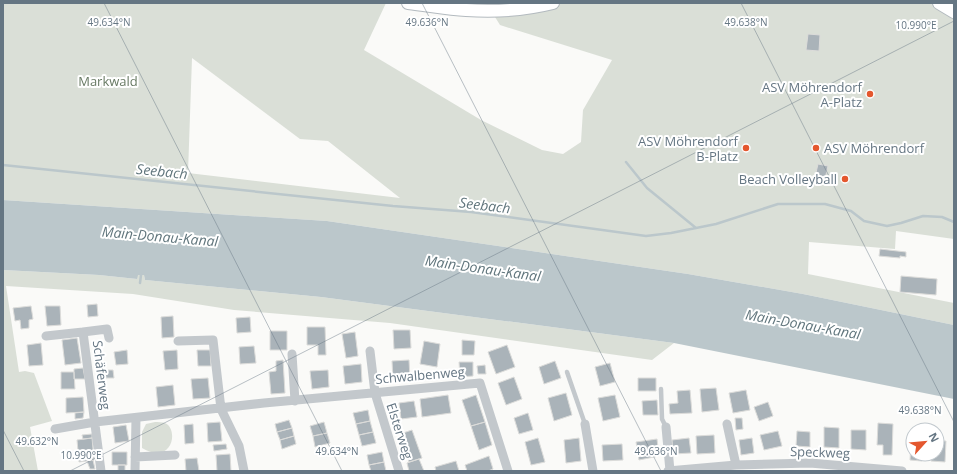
<svg xmlns="http://www.w3.org/2000/svg" width="957" height="474" viewBox="0 0 957 474" font-family="'Open Sans',sans-serif">
<rect width="100%" height="100%" fill="#fafaf8"/>
<path fill="#dadfd7" fill-rule="evenodd" d="M3,3H386L364,50L481,120L542,150L563,154L581,142L583,110L612,60L500,25L490,9L442,3H489L490,9L530,3H954V239L896,231L895,249L809,242L808,274L954,303V325L803,294L688,274L327,221L3,200ZM192,58L300,139L328,141L400,198L188,173Z
M3,270L99,275L137,279V275H144L145,280L321,297L674,343L652,360L390,323L234,310L133,294L6,286L19,372L25,371L34,373L52,421L30,427L38,471H3Z
M155,422C158,422 162,422 165,423C179,429 173,466 142,448V432L146,424Z"/>
<path fill="#bbc7cb" d="M3,200L327,221L688,274L803,294L954,325V399L674,343L321,297L145,280L144,275H138L137,279L99,275L3,270Z"/>
<g fill="none" stroke-linecap="round" stroke-linejoin="round">
<path stroke="#bbc7cb" stroke-width="2.5" d="M626,162L647,188L696,228
M3,165L393,206L471,212L646,236L671,233L716,224L778,204H825L851,211L864,221L887,226L901,223L923,216L942,217L954,222
M140,283L141,275"/>
</g>
<path fill="#aab3b9" stroke="#dcdcda" d="M808,34L820,35L819,51L806,50Z
M818,164L828,166L825,179L815,177Z
M880,249L906,252V257L900,256V258L879,256Z
M901,276L937,279L936,295L900,292Z
M97,304L98,316L88,317L87,305Z
M31,306L33,319L29,320V328L21,329L20,320L15,321L13,308Z
M45,306H60L61,325L47,326Z
M173,316L174,337L162,338L161,317Z
M250,317L251,332L237,333L236,318Z
M307,327H325L326,355H318V345H307Z
M393,330H410L411,348L394,349Z
M270,331H287V350H270Z
M355,332L358,356L346,358L342,334Z
M77,338L81,363L65,365L62,340Z
M462,340L475,341L474,355H462Z
M424,341L440,344L437,367L420,364Z
M41,343L43,365L29,366L27,345Z
M507,345L515,367L496,374L488,352Z
M254,346L256,363L240,364L239,347Z
M127,350L128,364L116,365L114,352Z
M177,350L178,369L165,370L163,351Z
M197,350H210L211,366H198Z
M283,360L285,393L271,394L269,372L276,371V361Z
M409,360L410,379L393,380L392,361Z
M555,361L561,378L544,384L539,367Z
M459,362H473V376L460,377Z
M610,363L615,382L600,386L595,367Z
M361,364L362,382L345,384L343,366Z
M485,365L486,374H478L477,366Z
M83,368L85,379H74V369Z
M102,370H113L114,378H103Z
M328,370L329,387L312,389L310,371Z
M61,372H74L75,389H61Z
M514,377L522,399L506,405L498,383Z
M208,378L210,398L193,399L191,379Z
M638,378H656V391H638Z
M173,385L175,405L158,407L156,387Z
M716,388L719,410L702,412L700,389Z
M690,390L692,413L670,414L669,404L678,403L677,391Z
M746,390L750,410L733,413L729,393Z
M566,393L572,415L554,421L548,398Z
M448,395L451,413L422,417L420,399Z
M476,395L485,422L471,426L462,400Z
M615,395L620,417L603,421L598,398Z
M83,397L84,412L66,413V398Z
M657,400L658,415H643L642,401Z
M414,401L417,417L401,419L399,403Z
M768,402L773,416L759,421L754,407Z
M368,410L370,421L356,424L353,413Z
M84,412L83,418L75,419V413Z
M528,413L533,430L519,434L514,418Z
M735,418H742L743,429L736,430Z
M289,420L292,428L277,432L275,424Z
M370,421L373,432L359,435L356,424Z
M220,422L222,441L208,442L207,423Z
M324,422L327,433L313,436L310,426Z
M485,422L492,445L479,450L471,426Z
M878,423L893,424L892,455H883V445H877Z
M193,424L194,443L185,444L184,425Z
M126,425L129,441L115,443L113,427Z
M824,427L839,428V448L824,447Z
M292,428L294,436L280,440L277,432Z
M412,430L422,458L409,462L400,434Z
M851,430H866V450L851,449Z
M778,431L782,446L764,450L760,435Z
M797,431L810,432V447L796,446Z
M373,432L376,443L362,446L359,435Z
M327,433L330,443L315,447L313,436Z
M92,434V438L83,439L82,435Z
M714,435L715,453L697,454L696,436Z
M294,436L296,444L282,449L280,440Z
M92,438L94,460L79,462L77,440Z
M538,438L545,462L531,465L525,442Z
M579,438L581,461L566,463L564,440Z
M689,438L691,453L673,454L672,440Z
M752,438L754,453L741,455L739,440Z
M657,439L659,456L639,460L636,442Z
M937,441H946L945,462L931,461V454H937Z
M911,443H913V454H922V461L910,460Z
M226,444L227,449L214,451L213,445Z
M622,444L623,460L603,461L602,445Z
M112,452H127V465H112Z
M382,452L384,462L369,465L367,455Z
M230,454L231,471H217L216,455Z
M489,456L493,469L488,471H467L465,465Z
M197,458L199,471H186L185,459Z
M419,459L424,471H409L407,463Z
M93,460L95,469H90L87,461Z
M456,461L459,471H436L435,467Z
M384,462L386,471H371L369,465Z
M118,465H125V471H118Z"/>
<g fill="none" stroke-linecap="round" stroke-linejoin="round">
<g stroke="#b3babf" stroke-width="14">
<path id="secondary" d="M408,3C427,5 447,9 466,10C495,12 525,10 553,3
M939,3L954,12"/>
</g>
<path stroke="#c3c8cc" stroke-width="4.5" d="M567,372L585,424
M661,389L662,419L666,427"/>
<path stroke="#c3c8cc" stroke-width="9" d="M83,332L107,329L109,338
M46,336L83,332L101,471
M178,341L213,340L221,409L239,446L244,471
M370,351L375,393L399,471
M292,354L295,401
M585,424L593,471
M727,424L736,465
M666,427L670,471
M55,429L95,422L264,403L480,383L508,471
M135,457L175,455
M135,471L136,418
M668,471L736,465L810,463L902,471"/>
<use href="#secondary" stroke="#fff" stroke-width="12"/>
</g>
<path fill="none" stroke="#657683" stroke-width="1" stroke-opacity="0.45" d="M104,3L342,471M422,3L661,471M741,3L954,422M3,430L24,471M70,471L954,21"/>
<g fill="#e4572e" stroke="#fff" stroke-width="1.5">
<circle cx="870" cy="94" r="4"/>
<circle cx="746" cy="148" r="4"/>
<circle cx="816" cy="148" r="4"/>
<circle cx="845" cy="179" r="4"/>
</g>
<g text-anchor="middle" dominant-baseline="central" stroke-width="4" stroke-linejoin="round" paint-order="stroke">
<g font-size="13" fill="#687a64" stroke="#fff">
<text x="108" y="81">Markwald</text>
</g>
<g font-size="13" fill="#657683" stroke="#fff" text-anchor="end">
<text x="862" y="87">ASV Möhrendorf<tspan x="862" dy="15">A-Platz</tspan></text>
<text x="738" y="141">ASV Möhrendorf<tspan x="738" dy="15">B-Platz</tspan></text>
<text x="824" y="148" text-anchor="start">ASV Möhrendorf</text>
<text x="837" y="179">Beach Volleyball</text>
</g>
<g font-size="13" fill="#657683" stroke="#fff">
<text transform="translate(102 375) rotate(83)">Schäferweg</text>
<text transform="translate(420 375) rotate(-5)">Schwalbenweg</text>
<text transform="translate(400 431) rotate(72)">Elsterweg</text>
<text transform="translate(820 452) rotate(2)">Speckweg</text>
</g>
<g font-size="14" font-style="italic" fill="#60757c" stroke="#fff">
<text transform="translate(162 171) rotate(6)">Seebach</text>
<text transform="translate(485 205) rotate(7)">Seebach</text>
<text transform="translate(160 236) rotate(5)">Main-Donau-Kanal</text>
<text transform="translate(483 268) rotate(8)">Main-Donau-Kanal</text>
<text transform="translate(803 324) rotate(10)">Main-Donau-Kanal</text>
</g>
</g>
<g font-size="10" text-anchor="middle" fill="#657683" stroke="#fff" stroke-width="4" stroke-linejoin="round" paint-order="stroke">
<text x="109" y="26">49.634°N</text>
<text x="427" y="26">49.636°N</text>
<text x="746" y="26">49.638°N</text>
<text x="916" y="29">10.990°E</text>
<text x="920" y="414">49.638°N</text>
<text x="37" y="445">49.632°N</text>
<text x="337" y="455">49.634°N</text>
<text x="656" y="455">49.636°N</text>
<text x="81" y="459">10.990°E</text>
</g>
<rect width="957" height="474" fill="none" stroke="#657683" stroke-width="8"/>
<g transform="translate(925 442) rotate(63)"><circle r="19" fill="#ffffff" stroke="#c1c8cd"/>
<path d="M0-3L7 15L0 10L-7 15Z" fill="#e4572e"/>
<text y="-6" font-size="11" font-weight="bold" text-anchor="middle" fill="#657683">N</text>
</g>
</svg>
